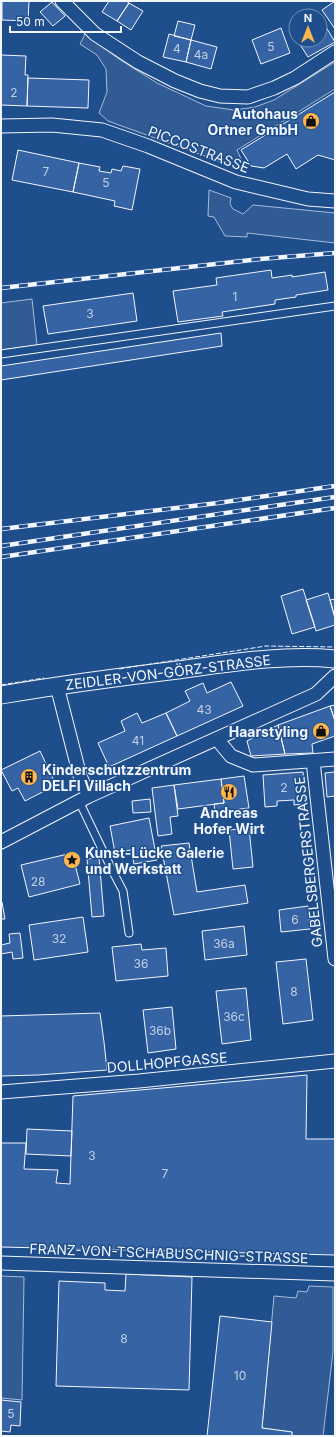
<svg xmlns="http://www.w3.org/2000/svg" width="336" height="1437" viewBox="0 0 336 1437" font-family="Inter,sans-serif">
<rect width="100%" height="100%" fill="#1f4e8c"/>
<path fill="#305b95" stroke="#a8bbd7" d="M85,34L119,59L157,83L206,106L234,110L255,107L274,100L335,62V89L237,150L242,161L235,167L108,121L99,113L107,92L106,69L97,55L80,44Z
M209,190L231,198L230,204L233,209L243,214L253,205L335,213V243L247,233V237L225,236L214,217L208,216Z
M32,299L37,345L1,350V303Z
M1,1276L24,1277L22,1400L1,1398Z
M309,1286L333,1287V1352L323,1436H292V1432L262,1428L274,1296L296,1298L298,1291L307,1292Z"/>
<path fill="#3563a3" stroke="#f2f6ff" d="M2,1H29L28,21L2,20Z
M109,1H126L129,3L117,21L102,12Z
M335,1V29L322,10Z
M52,2L65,16L53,26L40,12Z
M129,3L143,11L131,30L117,21Z
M178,21L195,25L191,40L174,36Z
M326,27L335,42L308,57L299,43L304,40H320V31Z
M281,28L290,53L261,64L252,40Z
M169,34L191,40L186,62L163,57Z
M191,40L217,47L211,69L186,62Z
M1,55L26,56L25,75H28L27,106L1,105Z
M28,78L89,80L88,108L27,106Z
M335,92V160L318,155L296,169L287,154L264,168L251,166L241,150Z
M18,150L79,163L73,192L12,180Z
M79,163L100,167L99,171L111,173L112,169L121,171L123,166L140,169L132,210L114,206L115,201L73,192Z
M271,270L272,278L292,275V277L325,272L328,290L296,295V297L275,300V304L222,312L223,316L178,322L173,291L217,285L216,278Z
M133,293L137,321L48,334L43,306Z
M221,333L222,346L1,380V366Z
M303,589L315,627L292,634L281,596Z
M328,593L335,618V625L316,631L306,600Z
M335,599V618L330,600Z
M231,682L243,706L177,736L166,713L190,701L185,691L203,683L207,693Z
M335,705V721L330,706Z
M330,706L335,721V736L312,744L313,753L285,754L278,725Z
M137,713L142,723L166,713L177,736L109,767L98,743L125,731L121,721Z
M278,725L285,754L251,756L247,741Z
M40,751L56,785L25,801L18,788L12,791L1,770Z
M303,772L305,804L294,805V800L277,801V806L265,807L263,775Z
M335,772V796L327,797L325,773Z
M244,776L249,808L215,812L214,804L224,803L221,779Z
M221,779L224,803L178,809L174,785Z
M174,785L178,816L170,817L172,834L158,836L152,788Z
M150,799L151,812L133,813L132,801Z
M149,818L157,860L134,864L131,850L115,853L110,826Z
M249,828L253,867L233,869L229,830Z
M189,843L197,892L245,885L248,903L174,915L161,846Z
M72,853L80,884L29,897L21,865Z
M99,858L104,916L92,917L87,859Z
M2,902L5,919H1V903Z
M308,906L310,929L281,932L279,910Z
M83,917L88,952L34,960L29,925Z
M244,926L247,955L205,960L202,931Z
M20,933L23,958L13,959L12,952L1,954V945L10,943L9,934Z
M141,944L142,950L166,948L168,976L116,981L112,947Z
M306,959L313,1020L283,1024L276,962Z
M246,988L251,1040L222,1044L216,991Z
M172,1007L176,1049L148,1053L143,1010Z
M100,1013L104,1042L107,1070L38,1075L1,1076V1016Z
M307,1075L306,1139H335V1255L1,1247V1143H26L24,1169L58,1170L56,1183L70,1184L73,1096Z
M27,1129L72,1131L71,1156L26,1154Z
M126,1274L192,1277L189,1390L56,1386L59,1281L105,1283V1290L125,1291Z
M220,1316L272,1322L262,1428L292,1432V1436H207Z
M1,1400L21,1402L20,1426L11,1425L10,1432L1,1431Z"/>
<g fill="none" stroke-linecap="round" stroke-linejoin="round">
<g stroke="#f2f6ff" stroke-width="9">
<path id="service" d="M1,354L335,306
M79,801L112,870L123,891L129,933"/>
</g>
<g stroke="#f2f6ff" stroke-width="15">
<path id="minor" d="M62,1L95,34L138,62L175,81L200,91L220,96L248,97L274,88L295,78L335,52
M1,126L52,125L102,130L148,146L236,182L308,199L335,201
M57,686L80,776L89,796
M217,739L231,756L253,765L335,759
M313,761L335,959
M1,842L89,796L316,694L335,676
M1,1092L139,1081L335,1061
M1,1263L335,1274"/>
</g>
<g stroke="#f2f6ff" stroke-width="19">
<path id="tertiary" d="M1,695C60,685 119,677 178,670C230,663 282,654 335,659"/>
</g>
<use href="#service" stroke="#1f4e8c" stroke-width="7"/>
<use href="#minor" stroke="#1f4e8c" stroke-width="13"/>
<use href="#tertiary" stroke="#1f4e8c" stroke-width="17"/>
<g stroke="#f2f6ff" stroke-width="4.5">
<path id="rail" d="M1,288L260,259L335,253
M1,529L218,503L335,486
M1,546L335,497
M1,557L335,508"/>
</g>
<use href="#rail" stroke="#1f4e8c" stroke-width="3" stroke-dasharray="9" stroke-linecap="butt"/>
<path stroke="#f2f6ff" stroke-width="1" stroke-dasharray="5 2" stroke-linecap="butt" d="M119,669L266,646L335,647
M1,685L44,678"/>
</g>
<defs>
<g id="shop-disc" transform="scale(0.9)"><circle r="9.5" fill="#ffb74d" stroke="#1f4e8c"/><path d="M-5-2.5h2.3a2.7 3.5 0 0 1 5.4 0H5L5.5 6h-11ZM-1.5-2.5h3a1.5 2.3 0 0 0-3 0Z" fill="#111"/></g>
<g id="building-disc" transform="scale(0.9)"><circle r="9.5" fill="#ffb74d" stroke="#1f4e8c"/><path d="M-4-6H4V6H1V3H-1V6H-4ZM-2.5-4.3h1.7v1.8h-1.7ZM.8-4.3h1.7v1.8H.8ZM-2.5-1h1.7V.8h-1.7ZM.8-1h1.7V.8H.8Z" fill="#111"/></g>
<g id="restaurant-disc" transform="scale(0.9)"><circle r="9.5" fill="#ffb74d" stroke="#1f4e8c"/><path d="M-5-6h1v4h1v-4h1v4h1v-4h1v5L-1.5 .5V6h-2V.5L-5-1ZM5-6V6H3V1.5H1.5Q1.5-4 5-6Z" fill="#111"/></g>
<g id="sight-disc" transform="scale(0.9)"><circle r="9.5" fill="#ffb74d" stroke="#1f4e8c"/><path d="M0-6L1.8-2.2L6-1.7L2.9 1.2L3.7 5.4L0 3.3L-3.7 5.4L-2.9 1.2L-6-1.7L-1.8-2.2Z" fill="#111"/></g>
</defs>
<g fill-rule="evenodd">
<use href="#shop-disc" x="311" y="121"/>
<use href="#shop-disc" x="321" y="731"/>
<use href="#building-disc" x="29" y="777"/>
<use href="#restaurant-disc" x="229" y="792"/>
<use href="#sight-disc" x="72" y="860"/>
</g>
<g text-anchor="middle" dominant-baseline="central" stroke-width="3" stroke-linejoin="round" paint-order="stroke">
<g font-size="12" fill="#c3d1e8">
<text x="271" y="46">5</text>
<text x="177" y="48">4</text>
<text x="201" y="54">4a</text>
<text x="14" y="92">2</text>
<text x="46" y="171">7</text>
<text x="106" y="182">5</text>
<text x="235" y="296">1</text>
<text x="90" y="313">3</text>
<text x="204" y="709">43</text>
<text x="138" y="740">41</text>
<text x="284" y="787">2</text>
<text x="38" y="881">28</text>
<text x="295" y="919">6</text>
<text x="59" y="938">32</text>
<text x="224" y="943">36a</text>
<text x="141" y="963">36</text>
<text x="294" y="991">8</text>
<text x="234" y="1016">36c</text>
<text x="160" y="1030">36b</text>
<text x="92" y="1155">3</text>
<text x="165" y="1173">7</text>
<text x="124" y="1338">8</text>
<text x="240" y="1375">10</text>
<text x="11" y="1413">5</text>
</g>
<g font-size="14" font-weight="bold" fill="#f2f6ff" stroke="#1f4e8c" text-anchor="end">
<text x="298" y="113">Autohaus<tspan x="298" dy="16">Ortner GmbH</tspan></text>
<text x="308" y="731">Haarstyling</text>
<text x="42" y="769" text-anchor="start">Kinderschutzzentrum<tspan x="42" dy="16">DELFI Villach</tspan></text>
<text x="229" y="812" text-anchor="middle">Andreas<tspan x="229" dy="16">Hofer Wirt</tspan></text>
<text x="85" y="852" text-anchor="start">Kunst-Lücke Galerie<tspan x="85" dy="16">und Werkstatt</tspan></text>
</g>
<g font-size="14" fill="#f2f6ff" stroke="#1f4e8c">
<text transform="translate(199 149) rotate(21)">PICCOSTRASSE</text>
<text transform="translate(168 672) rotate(-7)">ZEIDLER-VON-GÖRZ-STRASSE</text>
<text transform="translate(308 862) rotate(-96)">GABELSBERGERSTRASSE</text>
<text transform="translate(167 1062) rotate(-5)">DOLLHOPFGASSE</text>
<text transform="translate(169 1253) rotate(2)">FRANZ-VON-TSCHABUSCHNIG-STRASSE</text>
</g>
</g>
<rect width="336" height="1437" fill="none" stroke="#f2f6ff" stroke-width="4"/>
<g transform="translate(308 28)"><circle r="19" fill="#1f4e8c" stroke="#7391ba"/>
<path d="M0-3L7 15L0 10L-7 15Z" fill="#ffb74d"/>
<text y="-6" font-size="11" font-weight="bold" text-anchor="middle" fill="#f2f6ff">N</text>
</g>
<path d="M10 26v6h111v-6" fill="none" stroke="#f2f6ff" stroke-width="2"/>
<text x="16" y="26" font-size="12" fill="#f2f6ff" stroke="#1f4e8c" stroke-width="3" paint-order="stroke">50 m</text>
</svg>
